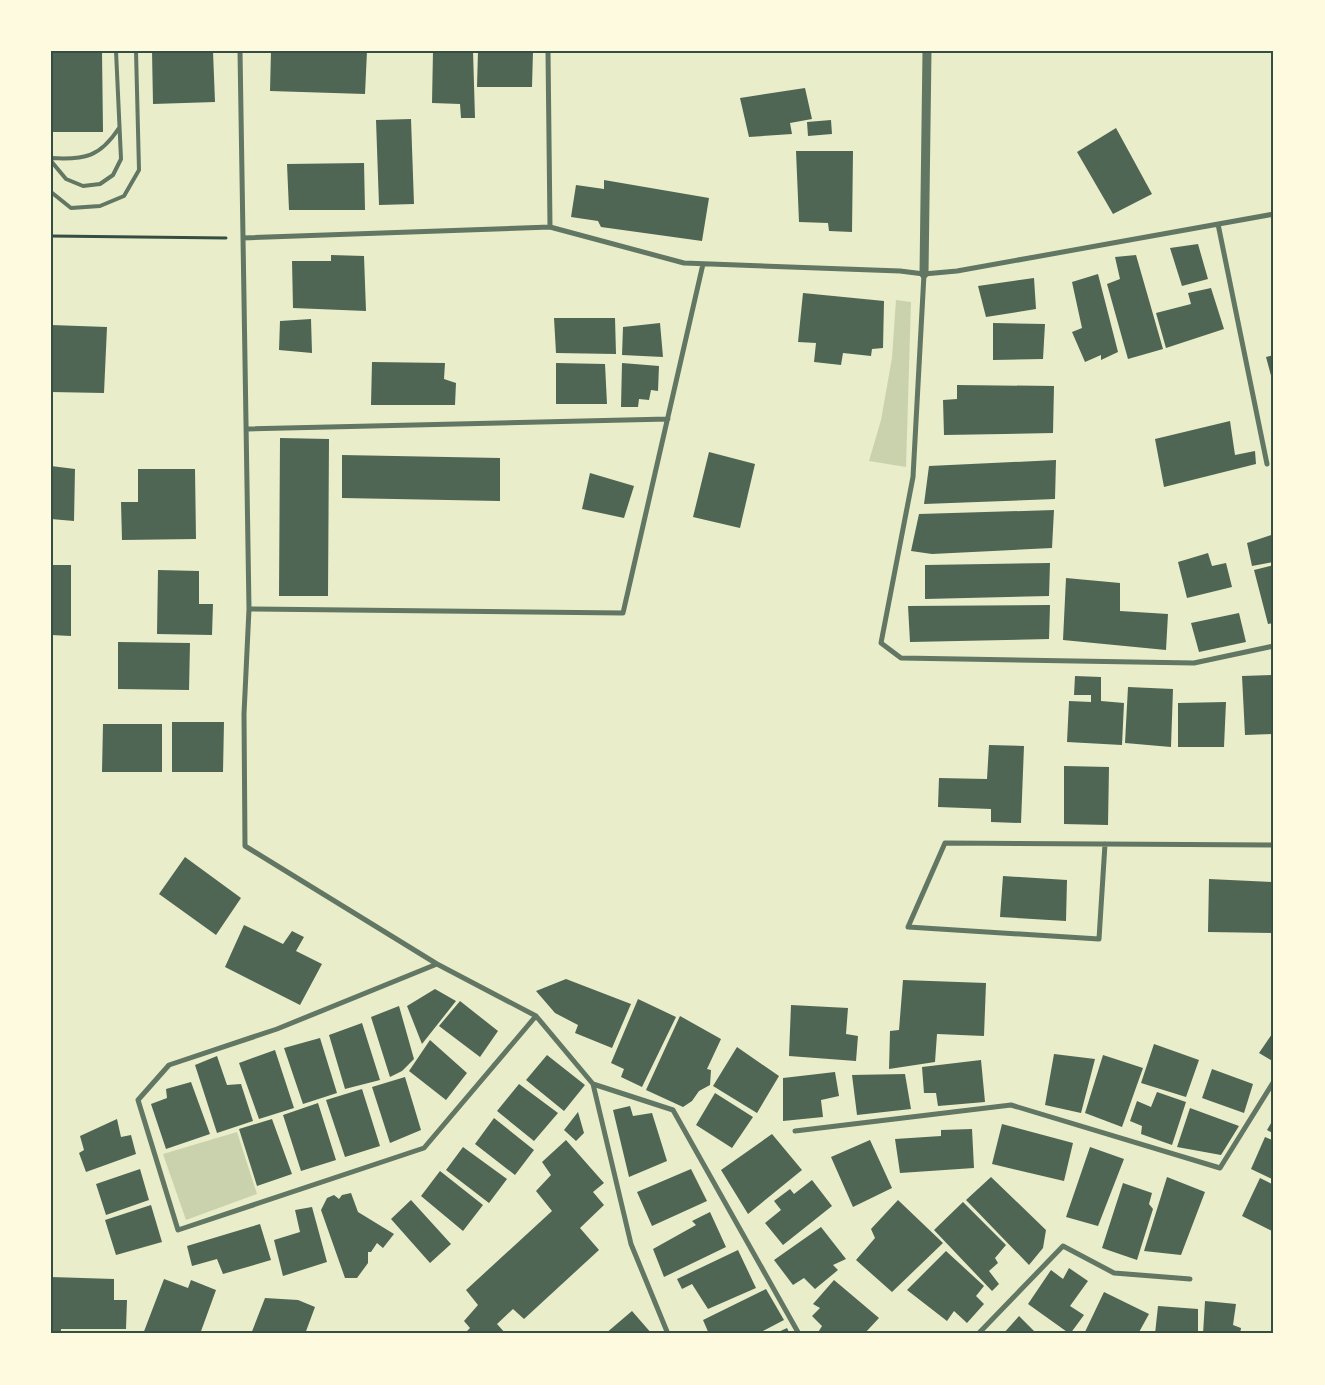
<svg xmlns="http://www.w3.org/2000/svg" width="1325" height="1385" viewBox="0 0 1325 1385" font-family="'Varela Round',sans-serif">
<rect width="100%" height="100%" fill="#e9edc9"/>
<path fill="#cad2ad" d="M896,300L911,302L906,467L869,461L881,420L892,358Z
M237,1132L257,1194L186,1220L163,1154Z"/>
<path fill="#4f6655" d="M51,51H102L103,132H51Z
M152,51H213L215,102L153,104Z
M271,51H367L365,94L270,91Z
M433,51H473L475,118H461L460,104L432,103Z
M478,51H533L532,87H477Z
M805,88L812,119L790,123L792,134L749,137L740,98Z
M411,119L414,204L379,205L376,120Z
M831,120L832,134L808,136L807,122Z
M1116,128L1152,194L1113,214L1077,152Z
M796,151H853L852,232L829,231L828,223L799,222Z
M364,163L365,210H289L287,164Z
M604,180L709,198L702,241L601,227L598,221L571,217L576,185L604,189Z
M1198,244L1208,279L1182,286L1170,248Z
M331,255L364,256L366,311L293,308L292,261H331Z
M1136,255L1163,349L1128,359L1107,284L1120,279L1115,257Z
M1098,274L1118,352L1101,360V355L1085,362L1072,332L1082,328L1072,282Z
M1034,278L1036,309L986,317L978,286Z
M1211,288L1224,329L1166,348L1156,313L1191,304L1188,293Z
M803,293L884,301L883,348L872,349L871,356L843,353L841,365L814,362L816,343L798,342Z
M554,318H615L616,354L556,353Z
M311,319L312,353L279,350L280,321Z
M660,323L663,357L622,355L623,327Z
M993,323L1045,324L1043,359L993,360Z
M51,325L107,327L104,393L51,392Z
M1274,355V383H1273L1266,357Z
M372,362L445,363L444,379L456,383L455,405H371Z
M556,363L605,364L607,404H556Z
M622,363L659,366L658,391L651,390L649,400L639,399L638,407H621Z
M957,385L1054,386L1053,433L944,435L943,400L957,399Z
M1230,421L1235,455L1255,451L1256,464L1164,487L1155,439Z
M280,438L329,439L328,596H279Z
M709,452L755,464L740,528L693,517Z
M342,455L500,458V501L342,498Z
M1056,460L1055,499L924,504L929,466Z
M51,466L75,469L74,521L51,519Z
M138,469H195L196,539L122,540L121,502H138Z
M590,473L634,486L624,518L582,509Z
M1054,510L1052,548L932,554L911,551L919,514Z
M1274,534V562L1252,566L1247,543Z
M1208,553L1212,566L1226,563L1232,587L1187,598L1178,562Z
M1050,563L1049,596L925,599V565Z
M51,565H71V636L51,635Z
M1274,565V623L1268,624L1254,570Z
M158,570L199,571V604H213L212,635L157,634Z
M1066,578L1120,583V611L1168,614L1166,650L1063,640Z
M1050,605L1049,639L910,642L908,606Z
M1239,613L1246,642L1199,652L1191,623Z
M118,642L190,643L189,690L118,689Z
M1274,675V734L1245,735L1242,676Z
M1075,676L1101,677V701L1124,703L1122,745L1067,742L1069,701L1091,702V695H1074Z
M1128,687L1173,689L1171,747L1125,743Z
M1226,702L1224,747H1178V703Z
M172,722H224L223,772H172Z
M103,724H162V772H102Z
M989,745L1024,746L1021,823L991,822V809L938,807L939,778L987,779Z
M1064,766L1109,767L1108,825L1064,824Z
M185,857L241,898L216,935L159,894Z
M1003,876L1067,880L1066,921L1000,917Z
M1209,879L1274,882V933L1208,932Z
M244,925L283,944L292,931L304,937L296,951L322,964L300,1005L225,967Z
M566,979L631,1004L612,1048L575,1033L578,1025L555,1013L536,991Z
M903,980L986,983L984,1036L937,1034L935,1062L889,1069L890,1031L899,1030Z
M435,989L456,1001L422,1044L407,1006Z
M638,999L676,1017L642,1087L621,1077L624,1069L611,1063Z
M460,1001L498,1031L480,1057L439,1026Z
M791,1005L848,1008L846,1034L858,1036L856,1061L789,1056Z
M399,1006L414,1059L402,1071L390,1077L371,1017Z
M680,1016L721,1039L707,1069L711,1070L710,1085L699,1091L692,1101L683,1107L646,1090Z
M362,1023L380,1080L345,1089L329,1035Z
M1274,1031V1062L1259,1053Z
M320,1038L337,1093L303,1104L284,1048Z
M430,1040L467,1073L446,1100L409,1071Z
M1154,1044L1199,1060L1186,1097L1141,1083Z
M737,1047L779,1076L757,1113L713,1086Z
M275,1050L294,1108L259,1119L239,1063Z
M1054,1054L1095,1059L1081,1113L1045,1105Z
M547,1055L585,1085L564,1111L526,1080Z
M1103,1055L1143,1068L1122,1127L1085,1113Z
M217,1056L227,1085L241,1084L253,1121L217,1133L195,1065Z
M981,1060L985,1102L938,1106L936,1093H924L922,1067Z
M1212,1069L1253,1084L1244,1113L1202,1098Z
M835,1072L839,1096L821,1100L823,1117L783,1121V1078Z
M905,1074L911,1109L857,1115L852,1075Z
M405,1077L421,1130L390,1143L372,1087Z
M191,1082L210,1134L166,1149L151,1104L167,1098L166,1089Z
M519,1084L558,1113L534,1141L497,1111Z
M362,1089L380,1146L345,1157L326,1100Z
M1157,1092L1186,1102L1172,1145L1141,1134L1142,1126L1130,1121L1137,1101L1151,1107Z
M715,1093L753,1117L732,1148L696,1125Z
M318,1103L336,1160L301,1171L283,1115Z
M630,1106L633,1116L652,1113L667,1161L629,1177L613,1110Z
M1190,1108L1239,1126L1221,1155L1177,1147Z
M578,1112L584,1133L576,1141L564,1130Z
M494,1118L534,1150L515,1175L475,1144Z
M1274,1118V1134L1267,1130Z
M117,1119L121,1137L131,1135L136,1154L86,1172L79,1153L84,1150L80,1136Z
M272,1119L292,1174L257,1186L239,1129Z
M1002,1124L1073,1143L1064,1181L992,1164Z
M972,1129L974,1168L900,1173L895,1139L941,1136V1130Z
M772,1134L802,1170L748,1214L721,1170Z
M1265,1137L1274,1141V1180L1251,1169Z
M566,1140L604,1183L593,1192L604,1205L580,1228L599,1250L524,1319L513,1309L497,1324L506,1334H464L470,1328L464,1321L478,1305L466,1290L552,1211L536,1191L551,1175L542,1162Z
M870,1140L892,1188L853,1207L831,1157Z
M463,1147L507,1179L489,1203L446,1170Z
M1090,1147L1124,1159L1098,1226L1066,1217Z
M140,1169L149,1200L106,1215L96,1184Z
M691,1169L707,1201L652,1226L637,1192Z
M440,1171L483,1205L463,1231L421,1196Z
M991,1177L1046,1230L1043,1248L1029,1265L966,1200Z
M1167,1177L1205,1192L1181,1255L1144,1251Z
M1260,1178L1274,1185V1232L1242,1216Z
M812,1180L832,1206L783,1245L765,1223L781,1210L774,1201L790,1189L794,1194Z
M1123,1183L1152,1193L1149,1204L1153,1209L1137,1260L1102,1248Z
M351,1193L358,1212L394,1234L383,1248L377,1243L371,1252H368V1263L357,1278H345L321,1210L327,1198L334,1195L339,1199L342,1195Z
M411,1200L451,1244L430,1263L391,1219Z
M898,1200L943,1243L892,1292L856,1260L875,1238L871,1229Z
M963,1202L1006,1245L995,1258L998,1263L989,1271L999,1284L992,1291L934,1230Z
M151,1205L162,1242L116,1255L105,1220Z
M312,1207L327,1262L283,1276L274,1240L300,1232L295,1210Z
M710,1212L726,1247L664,1277L653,1249L696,1225L692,1221Z
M260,1224L271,1260L223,1274L217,1259L192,1266L187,1246Z
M821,1227L846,1259L833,1265L838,1270L815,1289L804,1278L793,1285L774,1260Z
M738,1250L756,1288L708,1309L692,1284L682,1289L677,1279Z
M946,1251L984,1286L976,1296L984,1304L967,1323L954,1311L947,1321L907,1290Z
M1069,1268L1088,1281L1070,1306L1084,1315L1070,1334L1028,1304L1051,1270L1063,1279Z
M51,1277L114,1279V1300H127L126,1329H61V1334H51Z
M164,1279L188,1288L191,1280L216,1290L200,1334H143Z
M834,1280L879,1318L864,1334H817L822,1326L812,1316L820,1308L813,1304Z
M766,1289L784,1320L757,1334H709L703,1320Z
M1104,1292L1149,1314L1138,1334H1084Z
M265,1298L298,1300L315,1307L305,1334H251Z
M1205,1301L1236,1304L1233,1325L1241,1328L1240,1334H1203Z
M1158,1306L1198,1309V1334H1155Z
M632,1311L652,1334H605Z
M1019,1316L1037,1334H1003Z
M787,1328L790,1334H774Z"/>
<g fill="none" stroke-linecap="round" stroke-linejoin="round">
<path stroke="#344e41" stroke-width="3" d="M51,236L226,238"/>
<path stroke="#617663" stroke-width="4" d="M51,158C85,160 100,157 119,128
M51,161L66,179L83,186L100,184L113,175L121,159L116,51
M51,192L71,208L100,206L124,196L139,170L136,51"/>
<path stroke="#617663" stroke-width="5" d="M240,51L249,609L244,714L245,846L437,964L536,1016L593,1084L631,1244L668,1334
M548,51L550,227
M1218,224L1267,464
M243,238L550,227L684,263L900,271L924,274L957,271L1274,214
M924,274L913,477L881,643L901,658L1194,663L1274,646
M247,429L668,419
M249,609L623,613L703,264
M1105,844L1099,939L908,927L945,843L1274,845
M437,964L277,1029L169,1065L138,1100L178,1230L424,1148L536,1016
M593,1084L673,1110L799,1334
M795,1131L1011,1105L1220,1168L1274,1081
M978,1334L1063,1246L1114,1273L1190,1279"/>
<path stroke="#617663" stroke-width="9" d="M924,274L927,51"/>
</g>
<rect width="1325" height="1385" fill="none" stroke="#fefae0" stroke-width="105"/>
<rect x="52" y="52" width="1220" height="1280" fill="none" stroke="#344e41" stroke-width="2"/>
</svg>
